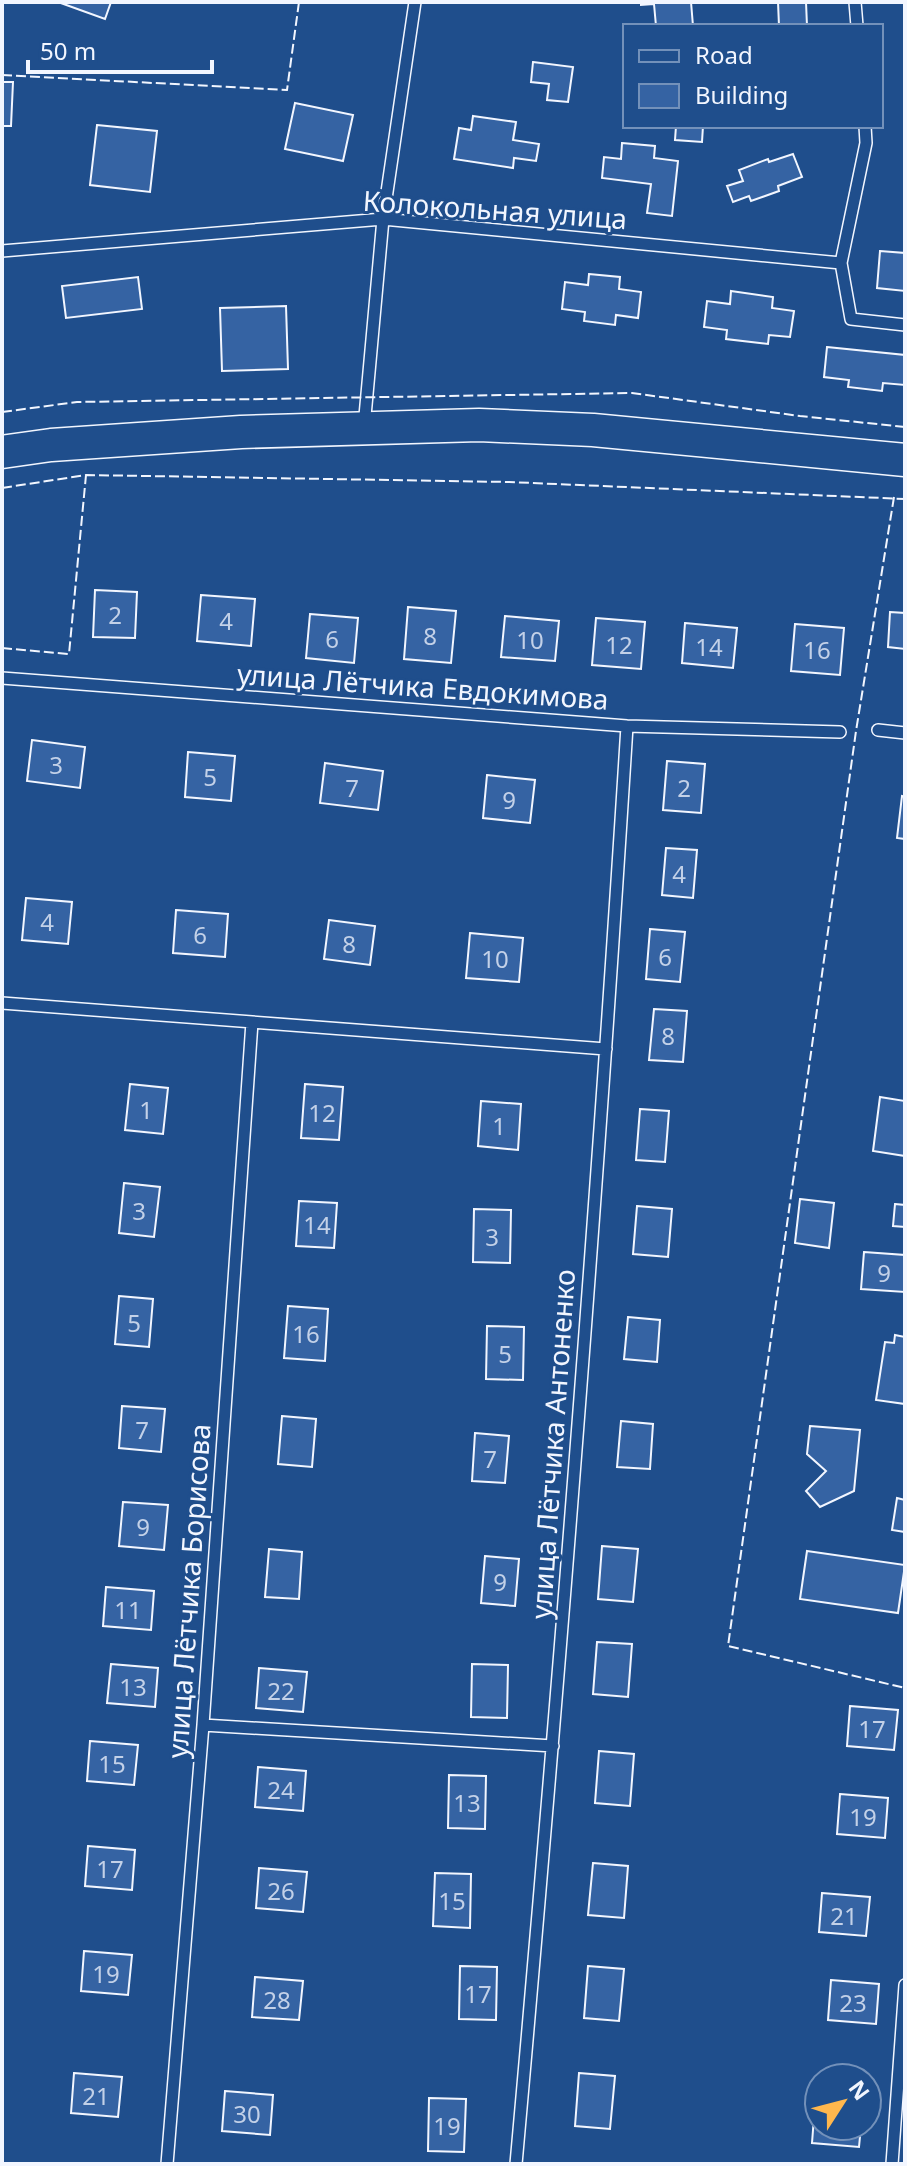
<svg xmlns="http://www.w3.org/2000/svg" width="907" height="2166" viewBox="0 0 907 2166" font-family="'Noto Sans',sans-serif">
<rect width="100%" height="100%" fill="#1f4e8c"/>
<path fill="#3563a3" stroke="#f2f6ff" stroke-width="2" d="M58,2H111L105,19Z
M641,2H691L693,26H656L654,4L641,5Z
M778,2H806L807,26H779Z
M533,62L573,67L568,102L547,100L549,84L531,82Z
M2,82H13L11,126H2Z
M295,103L353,115L343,161L285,149Z
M473,116L516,122L513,140L539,144L536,161L514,158L513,168L454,159L459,128L471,130Z
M97,125L157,131L150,192L90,185Z
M676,126H703L702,142L675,140Z
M622,143L655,146L654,158L678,161L672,216L647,213L651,184L602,178L604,157L621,159Z
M793,154L802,177L778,186L779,191L751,201L749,196L733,202L727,186L743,181L739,170L768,159L769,162Z
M880,251L905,253V291L877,288Z
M589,274L620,277L619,289L641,292L638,318L616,315L615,325L584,321L585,312L562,309L565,282L588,285Z
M138,277L142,309L66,318L62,286Z
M731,291L773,297L772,308L794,311L790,337L769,335L768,344L726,339L727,330L704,327L707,301L730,304Z
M286,306L288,369L222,371L220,308Z
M827,347L905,355V385L883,383L882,391L848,387L849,380L824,377Z
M95,590L137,592L135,638L93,637Z
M201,595L255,599L251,646L197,641Z
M408,607L456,611L451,663L404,659Z
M890,612L905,613V649L888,647Z
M310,614L358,618L354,663L306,658Z
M505,616L559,621L555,661L501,657Z
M596,618L645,622L641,669L592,665Z
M685,623L737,628L733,668L682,663Z
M795,624L844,628L840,675L791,671Z
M32,740L85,747L80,788L27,781Z
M188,752L235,756L231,801L185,797Z
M667,761L705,764L701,813L663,810Z
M325,763L383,771L378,810L320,803Z
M487,775L535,780L530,823L483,818Z
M902,796L905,797V839L897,838Z
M666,848L697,850L693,898L662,895Z
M26,898L72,902L68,944L22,940Z
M176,910L228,914L225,957L173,953Z
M329,920L375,926L370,965L324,959Z
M650,929L685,932L680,982L646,979Z
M470,933L523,938L519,982L466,978Z
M654,1009L687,1011L683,1062L649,1060Z
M130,1084L168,1088L163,1134L125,1130Z
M305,1084L343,1087L339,1140L301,1138Z
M880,1097L905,1101V1156L873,1151Z
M481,1101L521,1104L518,1150L478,1146Z
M640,1109L669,1111L665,1162L636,1160Z
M124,1183L160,1187L154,1237L119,1233Z
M800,1199L834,1203L829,1248L795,1243Z
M299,1201L337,1203L334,1248L296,1246Z
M895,1204L905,1205V1227L893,1226Z
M637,1206L672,1209L668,1257L633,1254Z
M474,1209L511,1210L510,1263L473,1262Z
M864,1252L905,1255V1292L861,1289Z
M119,1296L153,1299L149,1347L115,1344Z
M288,1306L328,1309L325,1361L284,1358Z
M628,1317L660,1320L657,1362L624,1359Z
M487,1326L524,1327L523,1380L486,1379Z
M895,1335L905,1337V1404L876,1400L885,1342L894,1343Z
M122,1406L165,1409L161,1452L119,1448Z
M282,1416L316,1419L312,1467L278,1464Z
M621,1421L653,1424L650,1469L617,1467Z
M810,1426L860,1430L854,1491L820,1507L806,1491L826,1471L807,1454Z
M475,1433L509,1436L505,1483L472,1481Z
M897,1498L905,1500V1532L892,1530Z
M123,1502L168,1505L164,1550L119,1546Z
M602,1546L638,1549L633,1602L598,1599Z
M269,1549L302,1552L299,1599L265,1597Z
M807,1551L905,1565L898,1613L800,1599Z
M485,1556L519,1559L515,1606L481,1603Z
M106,1587L154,1591L151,1630L103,1626Z
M597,1642L632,1644L628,1697L593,1694Z
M111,1664L158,1668L155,1707L107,1703Z
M472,1664L508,1665L507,1718L471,1717Z
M259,1668L307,1672L303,1712L256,1708Z
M850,1706L898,1710L894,1750L847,1746Z
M90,1741L138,1745L134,1785L87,1781Z
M599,1751L634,1754L630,1806L595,1803Z
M258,1767L306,1771L303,1811L255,1807Z
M449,1775L486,1776L485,1829L448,1828Z
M840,1794L888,1798L885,1838L837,1834Z
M88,1846L135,1850L132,1890L85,1886Z
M593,1863L628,1866L624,1918L588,1915Z
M259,1868L307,1872L303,1912L256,1908Z
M435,1873L471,1874L470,1928L433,1926Z
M822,1893L870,1897L866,1936L819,1932Z
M84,1951L132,1955L128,1995L81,1991Z
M460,1966L497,1967L496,2020L459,2019Z
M588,1966L624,1969L619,2021L584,2018Z
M255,1977L303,1981L299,2020L252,2017Z
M831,1980L879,1984L876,2024L828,2020Z
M74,2073L122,2077L118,2117L71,2113Z
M579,2073L615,2076L610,2129L575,2126Z
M225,2091L273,2095L270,2135L222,2131Z
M429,2098L466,2099L464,2152L428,2151Z
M815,2104H819V2126H861L859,2147L812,2143Z"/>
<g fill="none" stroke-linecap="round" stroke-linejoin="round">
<g stroke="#f2f6ff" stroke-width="14">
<path id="lane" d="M855,2L857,26
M865,126L866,143L841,263L851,319L905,325
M2,251L383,219L841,263
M364,427L383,219L415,2
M2,678L627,726L840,732
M878,730L905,733
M2,1003L606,1049
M203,1725L553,1746
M167,2164L203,1725L252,1022
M516,2164C559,1685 597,1206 627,726
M892,2164L905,1985"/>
</g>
<g stroke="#f2f6ff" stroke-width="35">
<path id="secondary" d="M2,452L51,445L241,432L479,425L593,430L905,460"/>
</g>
<use href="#lane" stroke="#1f4e8c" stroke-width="11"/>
<use href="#secondary" stroke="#1f4e8c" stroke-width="32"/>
<path stroke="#f2f6ff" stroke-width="2" stroke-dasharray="10 4" stroke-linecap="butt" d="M2,75L287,90L299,2
M2,412L77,402L632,393L800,416L905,427
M2,488L86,475L509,482L905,499
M894,497L856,731L728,1646L905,1688
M2,648L69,654L86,475"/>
</g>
<g text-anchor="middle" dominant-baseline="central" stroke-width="6" stroke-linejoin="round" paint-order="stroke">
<g font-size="24" fill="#c3d1e8">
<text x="115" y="614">2</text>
<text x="226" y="620">4</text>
<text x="430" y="635">8</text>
<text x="332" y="638">6</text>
<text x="530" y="639">10</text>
<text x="619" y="644">12</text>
<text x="709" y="646">14</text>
<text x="817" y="649">16</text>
<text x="56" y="764">3</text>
<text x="210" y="776">5</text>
<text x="352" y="787">7</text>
<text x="684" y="787">2</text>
<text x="509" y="799">9</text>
<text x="679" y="873">4</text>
<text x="47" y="921">4</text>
<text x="200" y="934">6</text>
<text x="349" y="943">8</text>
<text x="665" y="956">6</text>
<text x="495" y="958">10</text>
<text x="668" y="1035">8</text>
<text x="146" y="1109">1</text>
<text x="322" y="1112">12</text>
<text x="499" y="1125">1</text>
<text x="139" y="1210">3</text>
<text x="317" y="1224">14</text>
<text x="492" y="1236">3</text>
<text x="884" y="1272">9</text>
<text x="134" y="1322">5</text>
<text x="306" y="1333">16</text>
<text x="505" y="1353">5</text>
<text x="142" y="1429">7</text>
<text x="490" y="1458">7</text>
<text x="143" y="1526">9</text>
<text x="500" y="1581">9</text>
<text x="128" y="1609">11</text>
<text x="133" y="1686">13</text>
<text x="281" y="1690">22</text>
<text x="872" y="1728">17</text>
<text x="112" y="1763">15</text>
<text x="281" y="1789">24</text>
<text x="467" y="1802">13</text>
<text x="863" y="1816">19</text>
<text x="110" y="1868">17</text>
<text x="281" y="1890">26</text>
<text x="452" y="1900">15</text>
<text x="844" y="1915">21</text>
<text x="106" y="1973">19</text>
<text x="478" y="1993">17</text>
<text x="277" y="1999">28</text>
<text x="853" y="2002">23</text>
<text x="96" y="2095">21</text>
<text x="247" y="2113">30</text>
<text x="447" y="2125">19</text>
</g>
<g font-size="28" fill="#f2f6ff" stroke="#1f4e8c">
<text transform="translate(495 209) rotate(4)">Колокольная улица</text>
<text transform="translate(423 686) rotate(4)">улица Лётчика Евдокимова</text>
<text transform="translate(552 1444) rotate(-86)">улица Лётчика Антоненко</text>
<text transform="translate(188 1591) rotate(-86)">улица Лётчика Борисова</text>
</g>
</g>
<rect width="907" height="2166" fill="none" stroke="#f2f6ff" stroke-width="8"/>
<rect x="623" y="24" width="260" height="104" fill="#1f4e8c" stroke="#7391ba" stroke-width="2"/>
<rect x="639" y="50" width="40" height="12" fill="#1f4e8c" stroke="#7391ba" stroke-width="2"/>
<text x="695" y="64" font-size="24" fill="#f2f6ff">Road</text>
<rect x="639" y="84" width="40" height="24" fill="#3563a3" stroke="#7391ba" stroke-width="2"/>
<text x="695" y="104" font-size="24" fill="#f2f6ff">Building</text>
<g transform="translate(843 2102) rotate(54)"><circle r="38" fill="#1f4e8c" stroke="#7391ba" stroke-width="2"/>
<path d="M0-6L14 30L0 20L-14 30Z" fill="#ffb74d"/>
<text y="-12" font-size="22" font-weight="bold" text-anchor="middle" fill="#f2f6ff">N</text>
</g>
<path d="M28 60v12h184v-12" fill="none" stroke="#f2f6ff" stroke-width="4"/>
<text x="40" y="60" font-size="24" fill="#f2f6ff" stroke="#1f4e8c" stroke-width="6" paint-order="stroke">50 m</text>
</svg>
